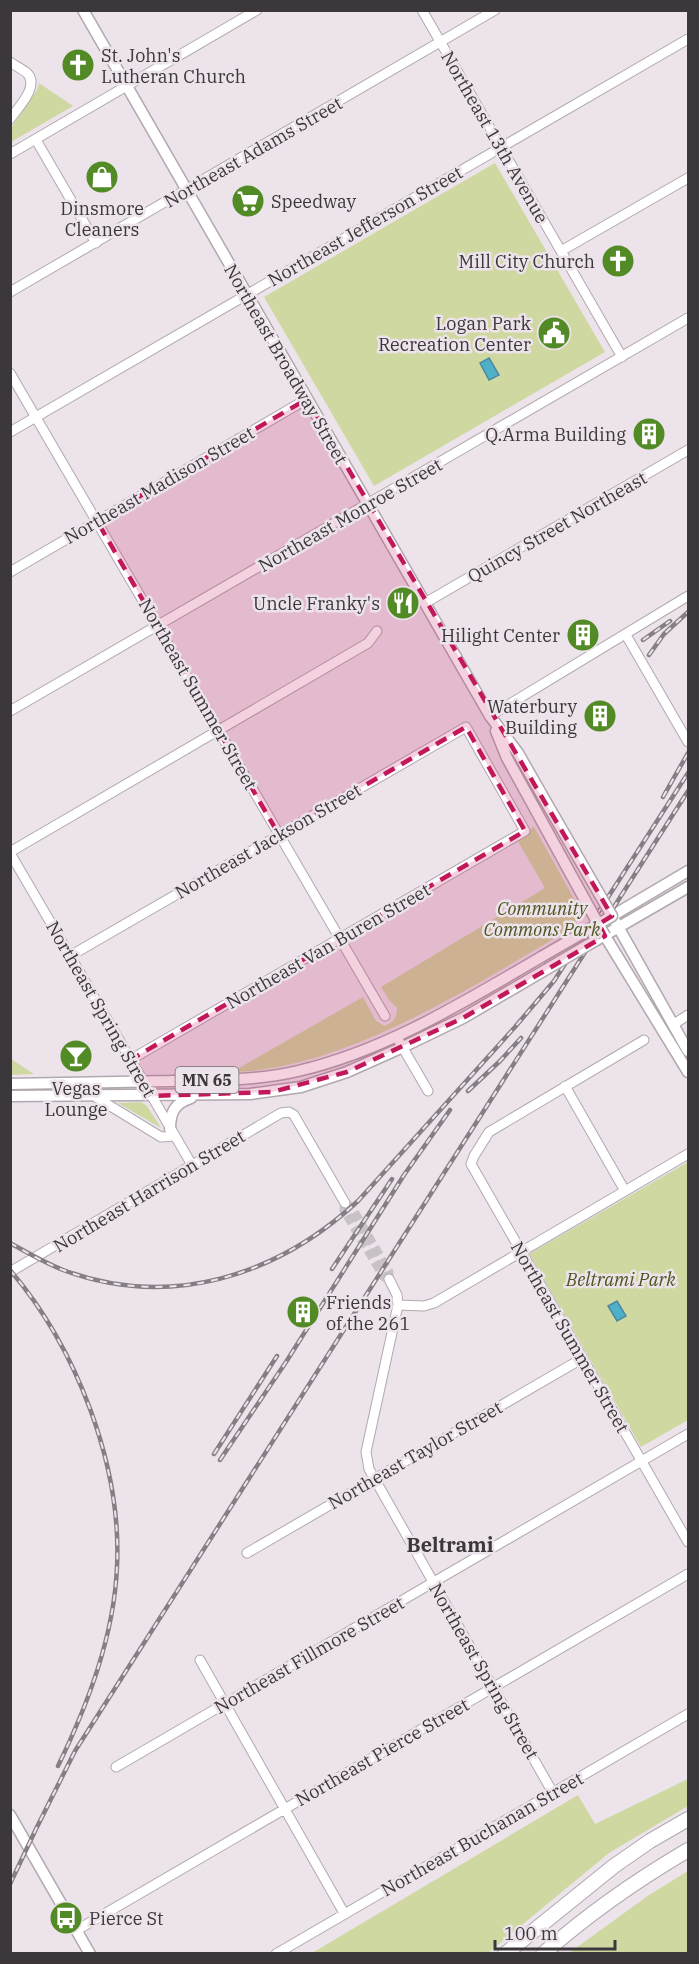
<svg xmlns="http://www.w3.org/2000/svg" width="699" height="1964" viewBox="0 0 699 1964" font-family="'IBM Plex Serif',serif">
<rect width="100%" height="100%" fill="#ece3eb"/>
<path fill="#d0d8a2" d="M39,83L73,106L11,142V128L37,90Z
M495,163L605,352L374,486L264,297Z
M534,827L581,911L572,928C476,984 345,1070 232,1072L363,997L376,1021L384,1026C395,1022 396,1018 397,1008L389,1000L381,987L545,888L516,838Z
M10,1059H11L34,1074L11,1075Z
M141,1102L147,1106L161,1128L118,1103Z
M688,1162V1420L641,1447L529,1254Z
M688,1779V1806L609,1853L488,1953H312L578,1795L595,1824Z
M688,1871V1953H569L649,1895Z"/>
<path fill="#50afc9" stroke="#4a8b9e" stroke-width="1.5" d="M489,358L499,375L489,380L480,363Z
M617,1301L626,1316L617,1321L608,1306Z"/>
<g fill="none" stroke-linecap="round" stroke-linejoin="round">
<path stroke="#c9c1c8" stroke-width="9" stroke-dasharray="9 4.5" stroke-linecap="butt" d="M345,1203L344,1210L384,1277L389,1279
M345,1203L352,1208L389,1272V1279"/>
<g stroke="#b1a8b0" stroke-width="11">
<path id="minor" d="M422,10L622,357
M10,62C16,66 22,69 27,73C40,86 18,108 10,119
M36,140L96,243
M10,154L257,10
M561,251L688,178
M10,292L495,10
M10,373L385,1016
M10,432L688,39
M10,572L307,399
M425,603L688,450
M626,635L688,742
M10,711L688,318
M490,716L688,596
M10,852L368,643L377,631
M10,853L192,1165
M70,956L466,727L525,831L130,1060
M674,1024L688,1015
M396,1036L428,1091
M644,1040L489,1132L474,1156L471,1164L688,1542
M565,1086L625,1191
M94,1096L161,1137L175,1136
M10,1272L281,1113L289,1112L294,1115L345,1203
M389,1279L397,1295L398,1305L366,1452L369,1469L553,1793
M398,1305L424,1306L434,1303L688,1154
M247,1553L583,1358
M200,1660L344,1913
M116,1767L688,1434
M77,1930L688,1574
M276,1954L688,1714"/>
</g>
<g stroke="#b1a8b0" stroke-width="13">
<path id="major" d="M83,10L490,716L518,753L546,802
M496,731L507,758L591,911
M688,871L612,916L688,1051
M605,936L688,1072
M593,942L688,887
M10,1084C64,1083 117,1082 170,1081C213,1080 256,1081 298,1071C385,1051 464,1002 541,957
M10,1096L250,1094L301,1087L347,1072L403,1047L463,1018L547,969
M170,1129C170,1112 175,1103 191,1098
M10,1815L90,1954"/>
</g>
<g stroke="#b1a8b0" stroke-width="16">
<path id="highway" d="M505,1954L614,1866L650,1841L688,1819
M543,1954C588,1914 637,1880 688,1850"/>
</g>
<use href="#minor" stroke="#fff" stroke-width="9"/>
<use href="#major" stroke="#fff" stroke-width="10"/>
<use href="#highway" stroke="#fff" stroke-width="14"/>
<g stroke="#857f85" stroke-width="4.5">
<path id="rail" d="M643,640L670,621
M649,655L664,634L688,612
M663,797L688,753
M468,1091L500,1061L521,1038
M10,1243C28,1253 45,1263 63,1270C170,1310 277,1276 358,1201L515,1027L554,981L688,773
M332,1269L392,1179
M10,1270C76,1347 122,1465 117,1567C114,1636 88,1704 58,1766
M214,1454L277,1356
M220,1460L286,1362L404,1175L450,1110
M10,1884L36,1829L75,1751L688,791"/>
</g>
<use href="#rail" stroke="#ece3eb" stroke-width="2" stroke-dasharray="7" stroke-linecap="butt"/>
<g stroke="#b1a8b0" stroke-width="13" stroke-linecap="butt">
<path id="major-bridge" d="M591,911L605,936
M541,957L612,916L546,802
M547,969L593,942"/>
</g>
<use href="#major-bridge" stroke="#fff" stroke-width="10"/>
</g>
<path fill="#c2185b" fill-opacity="0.2" stroke="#c2185b" stroke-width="4.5" stroke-dasharray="12 8" stroke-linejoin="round" d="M307,399L612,916L599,924L605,936L463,1018L347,1072L272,1092L151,1096L130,1060L525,831L466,727L279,835L97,521Z"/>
<defs>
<g id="church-disc" transform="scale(1.725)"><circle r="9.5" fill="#528a25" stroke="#ece3eb"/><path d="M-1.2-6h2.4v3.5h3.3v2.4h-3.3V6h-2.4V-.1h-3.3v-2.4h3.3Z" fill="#fff"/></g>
<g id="shop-disc" transform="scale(1.725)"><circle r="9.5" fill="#528a25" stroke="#ece3eb"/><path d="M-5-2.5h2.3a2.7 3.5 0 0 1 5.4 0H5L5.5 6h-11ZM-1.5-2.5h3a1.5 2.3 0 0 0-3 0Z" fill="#fff"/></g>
<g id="supermarket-disc" transform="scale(1.725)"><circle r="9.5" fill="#528a25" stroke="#ece3eb"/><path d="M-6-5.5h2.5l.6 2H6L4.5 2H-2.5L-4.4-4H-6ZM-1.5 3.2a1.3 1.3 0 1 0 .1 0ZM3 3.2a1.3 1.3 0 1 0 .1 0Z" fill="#fff"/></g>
<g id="civic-disc" transform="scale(1.725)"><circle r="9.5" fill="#528a25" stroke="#ece3eb"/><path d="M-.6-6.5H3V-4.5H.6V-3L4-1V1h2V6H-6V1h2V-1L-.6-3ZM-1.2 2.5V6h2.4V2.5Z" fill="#fff"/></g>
<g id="building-disc" transform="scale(1.725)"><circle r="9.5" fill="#528a25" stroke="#ece3eb"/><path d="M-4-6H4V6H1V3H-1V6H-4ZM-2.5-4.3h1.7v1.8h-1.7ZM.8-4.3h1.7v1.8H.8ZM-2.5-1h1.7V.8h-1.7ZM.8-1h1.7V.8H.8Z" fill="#fff"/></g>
<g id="restaurant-disc" transform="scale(1.725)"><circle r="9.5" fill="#528a25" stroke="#ece3eb"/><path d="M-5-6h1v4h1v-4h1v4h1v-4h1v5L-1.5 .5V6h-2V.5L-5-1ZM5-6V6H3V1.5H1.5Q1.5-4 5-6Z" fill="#fff"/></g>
<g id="bar-disc" transform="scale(1.725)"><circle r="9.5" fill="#528a25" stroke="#ece3eb"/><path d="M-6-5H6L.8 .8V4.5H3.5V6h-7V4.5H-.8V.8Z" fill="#fff"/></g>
<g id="bus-disc" transform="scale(1.725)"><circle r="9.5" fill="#528a25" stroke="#ece3eb"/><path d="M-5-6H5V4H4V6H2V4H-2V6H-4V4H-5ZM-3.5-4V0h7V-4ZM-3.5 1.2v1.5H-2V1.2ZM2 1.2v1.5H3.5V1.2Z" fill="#fff"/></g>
</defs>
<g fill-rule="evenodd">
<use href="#church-disc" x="78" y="65"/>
<use href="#shop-disc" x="102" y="177"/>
<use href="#supermarket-disc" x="248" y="201"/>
<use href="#church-disc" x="618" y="261"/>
<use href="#civic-disc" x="554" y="333"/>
<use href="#building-disc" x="649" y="434"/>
<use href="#restaurant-disc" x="403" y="603"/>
<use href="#building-disc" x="583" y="635"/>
<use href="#building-disc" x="600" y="716"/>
<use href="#bar-disc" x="76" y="1056"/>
<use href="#building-disc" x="303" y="1312"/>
<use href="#bus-disc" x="66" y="1918"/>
</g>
<g text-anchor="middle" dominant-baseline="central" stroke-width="5" stroke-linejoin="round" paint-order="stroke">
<rect fill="#ece3eb" stroke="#706b70" stroke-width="1.5" x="175.5" y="1067" width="63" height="26" rx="4.5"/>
<g font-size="16" font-weight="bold" fill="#3b373b">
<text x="207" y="1080">MN 65</text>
</g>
<g font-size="18" fill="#3b373b" stroke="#ece3eb" text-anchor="end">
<text x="101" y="55" text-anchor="start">St. John's<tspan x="101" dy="21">Lutheran Church</tspan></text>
<text x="271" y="201" text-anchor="start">Speedway</text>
<text x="102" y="208" text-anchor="middle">Dinsmore<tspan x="102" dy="21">Cleaners</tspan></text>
<text x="595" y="261">Mill City Church</text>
<text x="531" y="323">Logan Park<tspan x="531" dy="21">Recreation Center</tspan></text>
<text x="626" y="434">Q.Arma Building</text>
<text x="380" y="603">Uncle Franky's</text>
<text x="560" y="635">Hilight Center</text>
<text x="577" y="706">Waterbury<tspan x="577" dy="21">Building</tspan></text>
<text x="76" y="1088" text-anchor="middle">Vegas<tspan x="76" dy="21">Lounge</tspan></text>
<text x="326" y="1302" text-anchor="start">Friends<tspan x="326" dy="21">of the 261</tspan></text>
<text x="89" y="1918" text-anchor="start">Pierce St</text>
</g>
<g font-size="18" fill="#3b373b" stroke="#ece3eb">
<text transform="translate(495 137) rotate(60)">Northeast 13th Avenue</text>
<text transform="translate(253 152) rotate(-30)">Northeast Adams Street</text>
<text transform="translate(365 226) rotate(-30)">Northeast Jefferson Street</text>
<text transform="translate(286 364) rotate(60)">Northeast Broadway Street</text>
<text transform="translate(159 485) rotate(-30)">Northeast Madison Street</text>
<text transform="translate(350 515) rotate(-30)">Northeast Monroe Street</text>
<text transform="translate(557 527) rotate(-30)">Quincy Street Northeast</text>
<text transform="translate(198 694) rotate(60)">Northeast Summer Street</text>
<text transform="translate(268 841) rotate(-30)">Northeast Jackson Street</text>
<text transform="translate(328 946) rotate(-30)">Northeast Van Buren Street</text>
<text transform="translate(101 1009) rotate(60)">Northeast Spring Street</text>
<text transform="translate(149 1191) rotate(-31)">Northeast Harrison Street</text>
<text transform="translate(570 1337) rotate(60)">Northeast Summer Street</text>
<text transform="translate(415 1455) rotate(-30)">Northeast Taylor Street</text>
<text transform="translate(309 1655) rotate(-30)">Northeast Fillmore Street</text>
<text transform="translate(484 1671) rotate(60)">Northeast Spring Street</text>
<text transform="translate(382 1752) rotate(-30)">Northeast Pierce Street</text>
<text transform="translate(482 1834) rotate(-30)">Northeast Buchanan Street</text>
</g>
<g font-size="18" font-style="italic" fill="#505520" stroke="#ece3eb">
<text x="542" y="908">Community<tspan x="542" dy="21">Commons Park</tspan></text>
<text x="621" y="1279">Beltrami Park</text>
</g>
<g font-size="20" font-weight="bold" fill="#3b373b" stroke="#ece3eb">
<text x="450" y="1544">Beltrami</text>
</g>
</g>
<rect width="699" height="1964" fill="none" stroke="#3b373b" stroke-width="24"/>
<path d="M495 1940v9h120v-9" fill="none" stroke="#3b373b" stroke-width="3"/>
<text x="504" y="1940" font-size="18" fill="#3b373b" stroke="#ece3eb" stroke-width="4.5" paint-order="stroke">100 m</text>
</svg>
